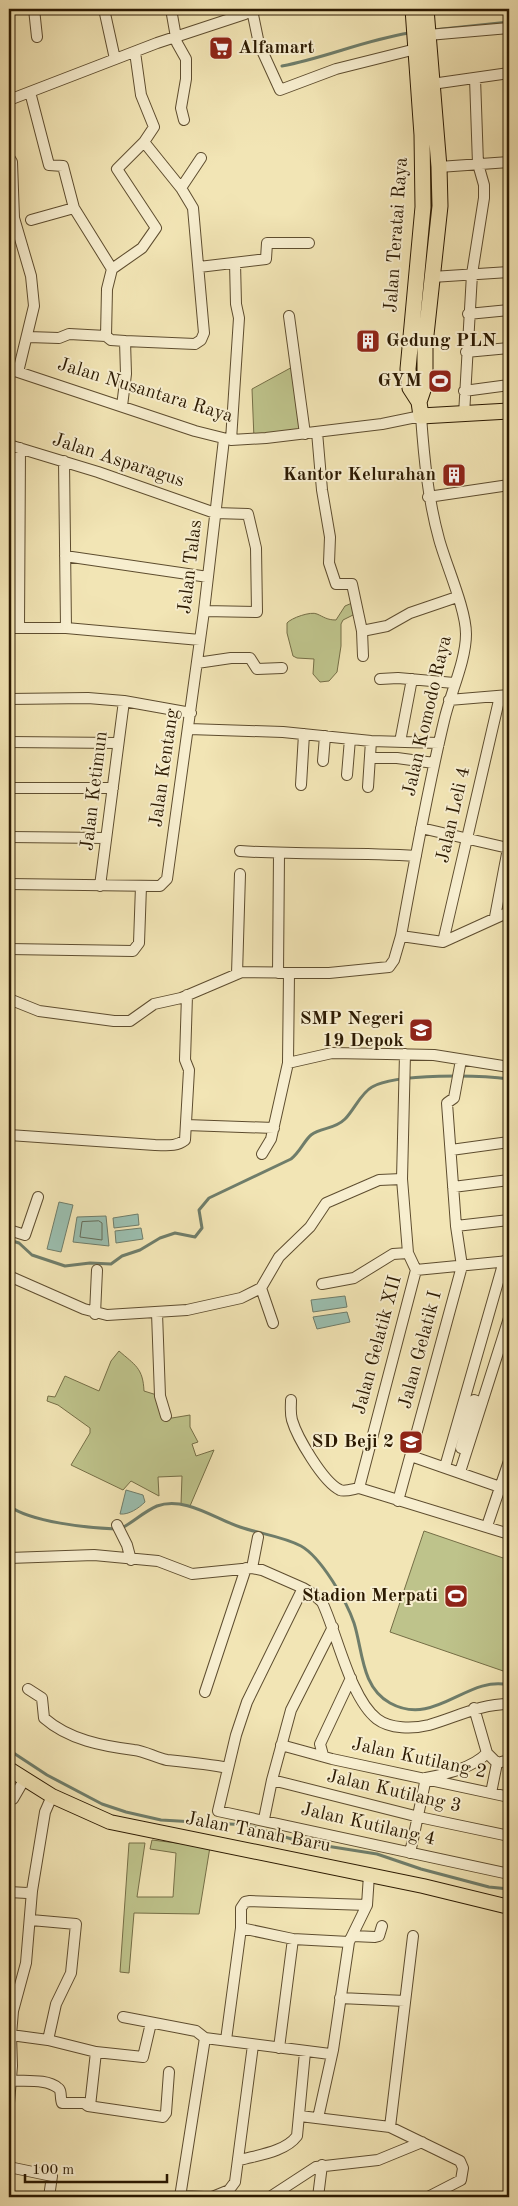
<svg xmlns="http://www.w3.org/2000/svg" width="518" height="2206" viewBox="0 0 518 2206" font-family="'Old Standard TT',serif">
<rect width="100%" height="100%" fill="#f2e5b5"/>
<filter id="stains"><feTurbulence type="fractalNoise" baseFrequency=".004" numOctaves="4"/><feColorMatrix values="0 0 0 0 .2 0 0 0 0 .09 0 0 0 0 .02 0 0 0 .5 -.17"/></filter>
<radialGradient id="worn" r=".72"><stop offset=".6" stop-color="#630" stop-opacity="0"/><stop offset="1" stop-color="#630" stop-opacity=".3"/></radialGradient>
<path fill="#bec38b" stroke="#756e46" d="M296,365L305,434L254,439L252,389Z
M352,603L355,614L343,620L341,624V646L337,672L329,681L320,682L313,674L314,659L297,658L293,656L287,633V623C291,618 311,611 317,614C324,617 327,620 336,620L345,606Z
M119,1351C135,1365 143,1368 144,1391L160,1396L166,1416L172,1418L190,1415V1427L198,1442L192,1444L196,1456L214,1450L190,1506L181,1504L182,1476L158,1477L159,1496L131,1481L123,1490L71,1465L90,1433V1428L58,1405L47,1401L48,1396L55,1397L65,1376L99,1391L111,1361Z
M424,1531L509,1560V1673L390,1632Z
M152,1840L210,1847L199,1914L134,1913L129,1973L120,1972L129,1843H145L137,1897H173L176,1853L150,1849Z"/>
<path fill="#9bbfb0" stroke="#6f7d6a" d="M59,1202L73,1205L61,1252L47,1249Z
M138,1214L139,1225L114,1228L113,1218Z
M106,1216L109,1246L73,1242L77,1217Z
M141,1228L143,1239L116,1243L115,1231Z
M345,1296L347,1307L313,1312L311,1300Z
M347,1312L350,1322L317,1329L313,1317Z
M126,1490L143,1495L145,1502C139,1508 129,1515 120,1514Z"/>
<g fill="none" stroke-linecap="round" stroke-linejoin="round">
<path stroke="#646c59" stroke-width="1" d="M99,1221L102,1223V1240L80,1237L82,1222Z"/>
<path stroke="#6f7d6a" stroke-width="3" d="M433,30L509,22
M282,66C325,58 365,40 409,33
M9,1240L19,1243L32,1255L65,1266L90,1263L111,1264L122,1256L140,1250L160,1238L175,1233L195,1237L202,1228L199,1210L209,1198L291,1159C300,1152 304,1141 311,1135C321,1127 334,1130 345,1119C354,1110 361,1093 372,1087C396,1073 481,1075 509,1079
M9,1506C31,1522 88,1528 116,1529
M122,1528C133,1522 145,1511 157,1506C185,1496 215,1519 240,1527C260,1534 282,1536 301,1546C321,1557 347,1602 354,1623C363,1651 361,1687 390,1703C435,1728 467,1675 509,1685
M9,1750L47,1775L102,1804L126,1812L161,1820L247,1825L301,1842L377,1854L421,1869L489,1887L509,1889"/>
<g stroke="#5e4d2f" stroke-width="12">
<path id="minor" d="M34,9L37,37
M104,9L115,59
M171,9L177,43L186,59V79L181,108L184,120
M252,10L259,44L280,90L336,69L416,49
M428,35L509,28
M432,84L509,73
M30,92L49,165L63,166L74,208L112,269
M9,100L157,43L245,14L254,9
M9,157L12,162L14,218L31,276L34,306L18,372
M439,167L509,162
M181,188L201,158
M31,220L74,208
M199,267L266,259L267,243H309
M432,277L509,272
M468,314L509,310
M289,316L305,434
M28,337L59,338L69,334L106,336
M125,341L111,340L106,336L107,289L112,269L142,248L156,228L117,169L144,142
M466,352L509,348
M9,369L195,431L231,440L266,438L382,424L421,416C424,458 428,499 439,539C446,565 466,609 466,634C466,661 450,694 444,721C427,792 414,864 401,936L394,960L389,967L329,973L242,972L181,998L154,1004L130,1021H114L39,1011L9,999
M464,391L509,385
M122,406L126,374L125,341L195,344L201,340L204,333L193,208L181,188L144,142L154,127L141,95L135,52
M464,415L472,274L484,198V185L478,164L475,78
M317,432L322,490L330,537L329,563L336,584H352L362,631L387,626L410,613L457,597
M231,440L239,318L236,304L235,263
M9,445L98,472L215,513L248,514L256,548L257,612L204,611
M64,461L66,628
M428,497L509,485
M65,556L208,577
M9,628H66L200,640
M19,628L20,448
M362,631L363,656
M197,663L231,658H250L257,669L282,668
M380,679L398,678L454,683
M9,699L88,698L124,701L191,713
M449,700L509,695
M189,729L283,732L371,741L439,743
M9,742L118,743
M400,742L412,679
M370,758H397L434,763
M323,761L325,736
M347,775L350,739
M301,785L304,734
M368,787L371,741
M9,788H113
M421,828L508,848
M9,837L106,838
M240,851C299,855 357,852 416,856
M9,884L160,886L167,879L204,611L224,439
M100,886L124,701
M495,917L509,843
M401,936L443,942L509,912
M443,942L500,696
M9,949L133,951L139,943L141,886
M278,973L279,854
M237,974L240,874
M288,1063L332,1053L387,1054L434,1055L509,1067
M186,1125L274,1128
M9,1135L155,1145C166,1145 176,1147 185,1140L189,1070L185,1060L187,995
M451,1150L509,1142
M262,1154L271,1139L288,1063L289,973
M453,1187L509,1180
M456,1226L509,1220
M9,1230L25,1235L38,1197
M416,1270L509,1261
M9,1276L84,1309L107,1315L187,1310L241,1298L261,1288L279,1257L310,1227L326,1203L379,1180L402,1179
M322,1284L354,1278L393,1254L408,1253
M261,1288L273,1323
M157,1313L160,1396L166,1416
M95,1314L97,1270
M291,1400C291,1407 290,1413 292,1420C297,1437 323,1482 340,1490C345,1492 353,1489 359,1488L509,1534
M461,1448L474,1400L482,1403
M411,1456L500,1487
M445,1467L504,1261
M460,1472L509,1318
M359,1488L416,1270L408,1253L402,1179L405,1054
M398,1501L462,1266L456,1226L447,1103L454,1098L461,1060
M117,1525L127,1545L131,1560
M487,1526L509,1461
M9,1558L94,1555L158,1561L192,1574L252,1568L262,1570L303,1588L313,1594L322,1602C337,1633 350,1698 377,1719C390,1729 413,1729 429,1725C457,1717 480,1704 509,1704
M252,1568L258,1537
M303,1588L247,1702L236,1735L218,1811L509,1874
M28,1689L42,1698L44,1718C69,1740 103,1746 134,1750C145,1751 156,1758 167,1760C187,1762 208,1764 228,1768
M205,1692L246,1568
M474,1708L487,1753L497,1763
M281,1745L332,1759L509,1797
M323,1755L320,1744L351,1678
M497,1763L509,1760
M272,1780L419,1817L509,1836
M491,1793L497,1763
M9,1800L13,1799L24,1780
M264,1819L272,1780L291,1710L333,1627
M410,1853L426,1778C446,1774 473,1768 487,1753
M9,1892L27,1893L32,1891L45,1812L52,1796
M31,1920L76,1924L71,1973L56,2004L48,2040
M241,1928L293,1939L349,1942
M353,1936L375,1937L379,1936L382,1926
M340,1998L405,2001
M123,2017L196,2031L205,2038L330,2054
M11,2035L48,2040L96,2052L90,2106
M226,2040L241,1928V1908L245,1902L250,1901L367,1905
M279,2048L293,1939
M96,2052L143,2057L151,2023
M9,2080C23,2082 46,2078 58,2088C62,2090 60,2099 62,2103H84L88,2106L163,2117L166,2113L169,2072
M9,2103L12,2066L11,2035L13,2011L26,1963L32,1891
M300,2116L390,2127L460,2161L463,2168L461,2180L428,2197
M318,2118L333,2050L349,1942L367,1905L369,1875
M390,2127L413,1936
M240,2160C258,2155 285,2152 297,2136L305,2052
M9,2167L52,2176L49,2197
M180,2196L204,2197
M180,2197L205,2038
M212,2197L229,2190L235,2182L253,2045
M270,2197L316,2167L378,2160L422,2142
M318,2197L322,2165"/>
</g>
<g stroke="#2c1a02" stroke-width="16">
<path id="major" d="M9,1769L52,1796L110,1822L423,1886L509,1907"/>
</g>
<g stroke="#2c1a02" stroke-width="17">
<path id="highway" d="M413,9L422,135L423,207L408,369L410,388L419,402
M426,9L439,167L440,206L425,344V384L419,402L421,416L509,411"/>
</g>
<use href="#minor" stroke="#f7eecf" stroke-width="10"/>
<use href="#major" stroke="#f2e5b5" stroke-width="14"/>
<use href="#highway" stroke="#f2e5b5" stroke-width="15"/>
</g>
<defs>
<g id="supermarket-square" transform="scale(1.25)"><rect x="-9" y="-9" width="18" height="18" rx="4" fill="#8f2418" stroke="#f7eecf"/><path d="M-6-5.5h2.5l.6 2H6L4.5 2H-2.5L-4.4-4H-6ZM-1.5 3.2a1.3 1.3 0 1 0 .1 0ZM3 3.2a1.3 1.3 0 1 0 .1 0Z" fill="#fff"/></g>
<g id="building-square" transform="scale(1.25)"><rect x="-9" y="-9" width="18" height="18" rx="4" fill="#8f2418" stroke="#f7eecf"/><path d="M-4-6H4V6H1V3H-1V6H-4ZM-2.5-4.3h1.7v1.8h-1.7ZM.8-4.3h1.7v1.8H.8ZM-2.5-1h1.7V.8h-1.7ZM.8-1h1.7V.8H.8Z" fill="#fff"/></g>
<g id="stadium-square" transform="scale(1.25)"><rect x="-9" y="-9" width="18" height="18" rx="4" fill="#8f2418" stroke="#f7eecf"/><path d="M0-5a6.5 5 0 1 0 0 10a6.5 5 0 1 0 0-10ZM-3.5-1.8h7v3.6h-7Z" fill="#fff"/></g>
<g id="school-square" transform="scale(1.25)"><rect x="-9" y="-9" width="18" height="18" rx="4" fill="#8f2418" stroke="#f7eecf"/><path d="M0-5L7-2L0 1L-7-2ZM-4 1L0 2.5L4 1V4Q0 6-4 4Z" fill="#fff"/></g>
</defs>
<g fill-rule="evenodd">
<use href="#supermarket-square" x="221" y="48"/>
<use href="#building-square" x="368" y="341"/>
<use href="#stadium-square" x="440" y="381"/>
<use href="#building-square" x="454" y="475"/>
<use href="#school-square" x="421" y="1030"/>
<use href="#school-square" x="411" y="1442"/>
<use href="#stadium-square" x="456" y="1596"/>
</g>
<g text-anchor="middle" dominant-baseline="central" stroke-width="4" stroke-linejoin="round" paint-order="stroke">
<g font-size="19" font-weight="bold" fill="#2c1a02" stroke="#f7eecf" text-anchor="end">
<text x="238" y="48" text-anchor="start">Alfamart</text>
<text x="386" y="341" text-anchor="start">Gedung PLN</text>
<text x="422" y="381">GYM</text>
<text x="436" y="475">Kantor Kelurahan</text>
<text x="404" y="1019">SMP Negeri<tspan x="404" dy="22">19 Depok</tspan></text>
<text x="394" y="1442">SD Beji 2</text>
<text x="438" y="1596">Stadion Merpati</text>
</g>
<g font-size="19" fill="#2c1a02" stroke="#f7eecf">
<text transform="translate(397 235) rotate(-86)">Jalan Teratai Raya</text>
<text transform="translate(145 391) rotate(17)">Jalan Nusantara Raya</text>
<text transform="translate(118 461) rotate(18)">Jalan Asparagus</text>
<text transform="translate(191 567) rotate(-83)">Jalan Talas</text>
<text transform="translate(428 716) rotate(-77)">Jalan Komodo Raya</text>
<text transform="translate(165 768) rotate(-82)">Jalan Kentang</text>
<text transform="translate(95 791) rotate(-83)">Jalan Ketimun</text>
<text transform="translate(454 815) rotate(-77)">Jalan Leli 4</text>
<text transform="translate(378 1345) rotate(-75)">Jalan Gelatik XII</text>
<text transform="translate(421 1350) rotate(-75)">Jalan Gelatik I</text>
<text transform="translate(419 1759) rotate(12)">Jalan Kutilang 2</text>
<text transform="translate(394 1792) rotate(13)">Jalan Kutilang 3</text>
<text transform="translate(368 1825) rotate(13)">Jalan Kutilang 4</text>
<text transform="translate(258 1833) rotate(11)">Jalan Tanah Baru</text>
</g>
</g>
<rect width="518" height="2206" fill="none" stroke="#f2e5b5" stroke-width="30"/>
<rect x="10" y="10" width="498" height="2186" fill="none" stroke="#2c1a02" stroke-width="2.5"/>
<rect x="15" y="15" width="488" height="2176" fill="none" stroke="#2c1a02"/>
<path d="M25 2174v8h142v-8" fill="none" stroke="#2c1a02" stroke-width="2.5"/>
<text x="32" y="2174" font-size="15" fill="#2c1a02" stroke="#f7eecf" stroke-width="4" paint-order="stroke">100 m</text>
<rect width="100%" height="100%" filter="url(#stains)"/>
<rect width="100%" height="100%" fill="url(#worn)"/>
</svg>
